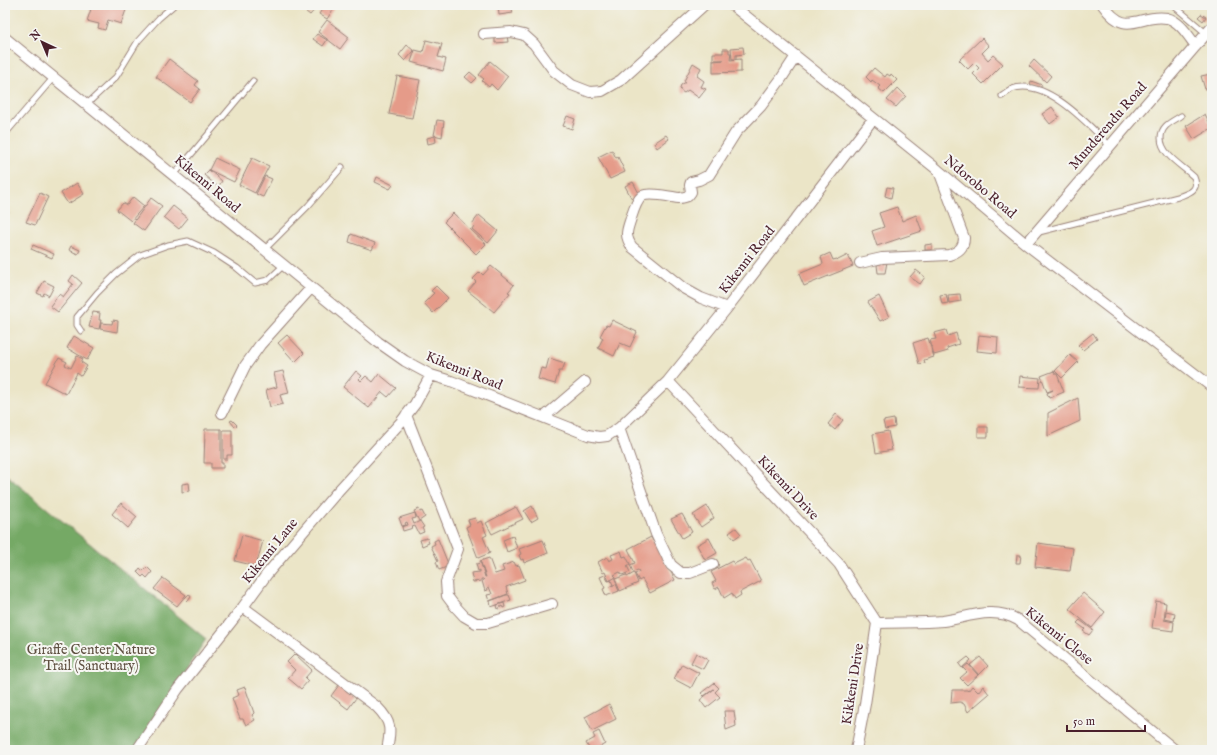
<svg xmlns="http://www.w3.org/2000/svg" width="1217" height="755" viewBox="0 0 1217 755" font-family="'IM FELL English',serif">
<rect width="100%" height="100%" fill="#f6f6f2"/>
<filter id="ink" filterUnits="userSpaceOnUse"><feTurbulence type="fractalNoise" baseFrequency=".025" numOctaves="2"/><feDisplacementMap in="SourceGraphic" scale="8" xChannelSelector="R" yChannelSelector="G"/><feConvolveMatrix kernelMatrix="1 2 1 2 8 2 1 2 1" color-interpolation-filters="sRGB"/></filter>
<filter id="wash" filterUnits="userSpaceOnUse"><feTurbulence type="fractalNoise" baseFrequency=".012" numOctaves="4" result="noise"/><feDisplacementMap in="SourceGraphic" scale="16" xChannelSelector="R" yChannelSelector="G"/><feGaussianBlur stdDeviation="0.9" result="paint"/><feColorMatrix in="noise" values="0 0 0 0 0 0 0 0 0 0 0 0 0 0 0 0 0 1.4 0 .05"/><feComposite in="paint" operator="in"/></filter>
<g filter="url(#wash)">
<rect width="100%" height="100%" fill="#ebe5c7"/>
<path fill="#74a965" stroke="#5f6448" d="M5,474L206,639L135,750H5Z"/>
<g id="blocks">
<path fill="#e59b89" d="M90,5H119L127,7L121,24L108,20L105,30L98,28L99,24L87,21L91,9H89Z
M128,5H134V9L129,8L130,7H128Z
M303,5H314L317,7L310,15L301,8Z
M325,5H329L334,8L327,19L319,14Z
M498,5H511L513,13L499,15Z
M1201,14L1206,17L1203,21L1198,17Z
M327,20L349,37L340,49L318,32Z
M317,34L327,40L323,46L313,39Z
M507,35L508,42L495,43V36Z
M982,38L989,46L982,53L988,60L993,55L1003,64L983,84L973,74L979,68L974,63L968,69L959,60Z
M426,40L442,44L438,57L446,59L443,71L411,62L415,50L423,52Z
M407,45L414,51L405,61L399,55Z
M743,47L744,54L736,55V59H732L731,48Z
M723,49H729V53H731L730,60L741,59V72L713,73V61L724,60H713V53H723Z
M169,59L198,81L195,85L200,89L190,102L156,77Z
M1034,60L1051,76L1046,82L1029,66Z
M490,61L508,76L497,90L491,84L489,87L482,81L484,79L479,75Z
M693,63L701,68L697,76L704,81L701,87L706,89L699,98L688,90L684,93L681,91L680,88L681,85L686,82L684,81Z
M874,68L885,77L887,74L890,76L891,74L897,80L884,93L878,88L880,86L872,80L871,82L866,77Z
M470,72L477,78L472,83L465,77Z
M1211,74L1212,79V87L1205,89L1201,76Z
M397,76L420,80L412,118L389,114Z
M1031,81L1042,85L1040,88L1030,85Z
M898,88L906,96L896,107L887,100Z
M1052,107L1059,117L1050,124L1042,114Z
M1205,114L1212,128L1194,139L1186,126Z
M567,116L575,119L572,129L563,126Z
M437,120L444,121L442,137L434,135Z
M666,135L669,139L657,148L654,143Z
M435,136L436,142L428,144L427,138Z
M612,150L616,158L618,157L625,172L610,179L598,157Z
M215,158L240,170L234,182L209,170Z
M252,158L269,166L255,193L239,185Z
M209,170L222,181L218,187L204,175Z
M265,176L272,179L263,197L256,194Z
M377,177L393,185L390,189L375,182Z
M633,182L640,195L632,199L625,186Z
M77,183L84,194L68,204L61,193Z
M887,187L893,188L891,198L885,196Z
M40,193L48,197L35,225L26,222Z
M133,197L144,206L131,221L117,210L123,203L127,205Z
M151,198L162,206L144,231L133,223Z
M173,206L188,218L179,229L164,217Z
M897,207L902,221L916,215L922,231L877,246L872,231L884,227L879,213Z
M5,208L9,213L5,217Z
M453,213L486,244L476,254L444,222Z
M479,215L498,231L488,243L472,229L474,226L472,224Z
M351,234L375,243L372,250L349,242Z
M932,244V250H925V245Z
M33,245L54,254L52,258L31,249Z
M71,246L80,250L78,254L69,250Z
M830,253L833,260L837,259L838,260L848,255L853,266L804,286L799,274L823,264L821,257Z
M887,262L885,273H878L877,265Z
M491,266L514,285L508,292L510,293L494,312L468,291L476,282L473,279L480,272L483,275Z
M916,270L925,277L920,284L910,277Z
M73,275L82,283L58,312L50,306L59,294L63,297L73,284L69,281Z
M44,281L54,286L49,296L44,293L43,296L37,293Z
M436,286L448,298L433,313L424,303L434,293L431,291Z
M946,294L948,303L942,304L940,295Z
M960,294L961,301L949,303L948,295Z
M879,296L889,317L880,321L868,302Z
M93,312L100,313L99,320H101L99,329L89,327Z
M113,320L118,321L117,332L100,329L101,323L112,324Z
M612,320L637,332L630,347L620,343L614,356L598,348L603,338L600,336L606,325L609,326Z
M946,330L948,336L956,333L959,344L947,348L948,351L934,355L930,340L936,339L934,333Z
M1093,333L1097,339L1083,350L1078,345Z
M287,335L304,353L295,362L278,343Z
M979,335L998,337L997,353L977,351Z
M74,336L94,348L87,360L67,348Z
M928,338L934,357L924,360L925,363L919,364L913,343Z
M1070,355L1078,362L1062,378L1055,371Z
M77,356L83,359L81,362L87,366L81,376L77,373L66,394L45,383L59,358L67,362L65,365L71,368Z
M549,358L565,363L562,371H559L555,384L538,379L541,368L546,369Z
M283,371L289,393L280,395L283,404L270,407L266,390L277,387L274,373Z
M356,371L362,376L359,379L361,381L366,376L373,382L379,374L396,388L388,397L382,392L369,408L343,387Z
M1054,371L1055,374H1057L1064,392L1049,398L1047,393L1053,390L1047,392L1041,376Z
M1020,376L1040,378L1039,388L1019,387Z
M1078,398L1080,421L1048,436V413Z
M836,414L843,420L835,430L828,424Z
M894,419L895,427L885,429L883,421Z
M232,420L237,425L235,427L230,421Z
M978,427H988V437H978Z
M205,429H221V463H223V468H211V463H204Z
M223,430H232V455H227V459H223Z
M888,431L892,450L876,453L873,434Z
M189,483L190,491L182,492V484Z
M121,503L137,517L128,528L112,514Z
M532,506L538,518L531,522L524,511Z
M707,506L714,518L701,527L693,515Z
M516,507L523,519L492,534L486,523Z
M419,509L420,512L422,511L425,517L419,521L414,511Z
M415,513L416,518L412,519L414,524L420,521L424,527L422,528L424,532L419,534L415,526L412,527L413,528L403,531L402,527L408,525L407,522L405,523L406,525L402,526L399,518Z
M682,514L692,532L682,538L671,519Z
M475,518L477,523L481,521L487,535L483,537L490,553L478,558L466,527L470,525L468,520Z
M736,528L741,534L734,539L729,533Z
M242,535L263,541L256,566L235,561Z
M513,536L517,548L507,552L503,540Z
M651,537L653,541L655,540L675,580L650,593L642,579L639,581L635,574L639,572L638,570L633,572L630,565L635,563L628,549Z
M427,538L429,543L422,546L420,540Z
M709,538L717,553L705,560L697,545Z
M438,539L449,566L439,570L436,562L438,561L431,546L435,544L434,541Z
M543,540L548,553L524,563L523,559L521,560L519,555L521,554L519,549Z
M1038,543L1073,548L1070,571L1035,567Z
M621,551L623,557L626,556L630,564L627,566L630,572L622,575L620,572L614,575L616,577L609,581L605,572L603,573L598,562L607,557L609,561L613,559L611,555Z
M1017,555H1021L1020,563H1016Z
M489,558L495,574L504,571L502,566L514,562L516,566L519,565L525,580L506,587L508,594L489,601L487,595L492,594L489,587L487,588L488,590L485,591L482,581L484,580L483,579H481V581L473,582L471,573L480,572V570L478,571L476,564L481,563L485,577H486L480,561Z
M746,558L748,561L750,560L761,581L740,592L741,595L735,599L732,593L724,598L719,587L715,589L712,583L716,581L711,572L732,561L734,564Z
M147,567L152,572L147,578L144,575L142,577L137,572L140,568L143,571Z
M634,573L638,583L620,591L615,579L626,575L627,577Z
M605,575L608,581L611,580L613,585L609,587L616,584L619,591L606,596L603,589L605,588L600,577Z
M163,578L186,595L177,606L154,589Z
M1083,593L1105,612L1092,628L1069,609Z
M189,594L191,597L188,601L185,598Z
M506,595H509L511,600L491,607L490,601Z
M1156,601L1166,603L1164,620L1174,622L1173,631L1152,628Z
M504,603L505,607L503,608L502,606L500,607V608L498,609L497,605Z
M1166,611L1175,613L1174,621L1165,619Z
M1080,620L1093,630L1089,635L1083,631L1085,629L1077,623Z
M696,653L708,660L703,669L691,663Z
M295,654L312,670L305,678L308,681L301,689L288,678L295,670L287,662Z
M968,657L971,660L962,668L959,664Z
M980,657L988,666L979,675L970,665Z
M682,664L699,673L691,688L674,679Z
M968,664L978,675L967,685L960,678L967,672L963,668Z
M714,683L719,688L715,692L720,697L706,708L700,700L714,689L704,696L701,693Z
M339,685L356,698L348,709L331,696Z
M972,686L978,692L983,686L989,694L968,712L964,704L960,702L951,703L952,690H967L968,691Z
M245,687L254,713L252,715L255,720L246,725L243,719H240L232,698L239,695L237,690Z
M609,704L616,719L592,731L585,717Z
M724,711H734L736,726L726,730Z
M599,731L605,744L594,750H590L586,743L595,738L593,734Z"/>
</g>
</g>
<g filter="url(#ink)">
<use href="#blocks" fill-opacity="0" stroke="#9a8279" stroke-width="1"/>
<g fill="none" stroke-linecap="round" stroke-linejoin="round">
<g stroke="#9a8279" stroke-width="7">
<path id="service" d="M1173,5L1207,34
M1002,96C1005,94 1009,91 1012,89C1046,77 1089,125 1110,146
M87,104L116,77L138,41L159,18L174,5
M5,134L54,77
M174,175L253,81
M1039,232L1178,197C1188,193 1200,191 1194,177C1183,166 1161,155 1161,138C1161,126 1171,122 1181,116
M264,250L308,206L342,167
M81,331L77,325V317L97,293L116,274L140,255L168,245L188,241L214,253L237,268L255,283L268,280L284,265"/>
</g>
<g stroke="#9a8279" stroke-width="12">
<path id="minor" d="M732,5L938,170L1026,244L1212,387
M1103,5C1127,39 1139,13 1167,18C1180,21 1189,37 1196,46
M484,34L511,32L524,35L534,44L554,71L572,85L590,92L602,91L621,80L704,5
M5,38L378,342L405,361L431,375L451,381L588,435L599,437L607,436L619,428L668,381L727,308L873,119
M1026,244L1212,27
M860,263L882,258L949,255C958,252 964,248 964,238L939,171
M727,308L701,298L683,288L632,247C624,235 627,231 631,218C633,212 636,201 642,196C650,192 671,197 679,198C682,198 685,197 688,196L691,192L690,185L691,182L699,180L709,175L736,132L761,106L781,79L796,56
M668,381L839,564L877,623
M222,413L245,366L260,345L311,288
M406,415L458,549L446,582L447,596L453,604L464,616L476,623H488L552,604
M544,417L585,382
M619,428L656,534L671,565L681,573H690L713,564
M243,607L377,707C392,722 391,730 387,750
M877,623C898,622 922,623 943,621C969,617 993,606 1018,620L1175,750
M137,750L178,689L243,607L267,574L338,491L401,422L415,404L431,375
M856,750L865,704L877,623"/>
</g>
<use href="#service" stroke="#fff" stroke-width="5"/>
<use href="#minor" stroke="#fff" stroke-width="10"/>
</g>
</g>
<g text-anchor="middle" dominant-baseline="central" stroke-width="4" stroke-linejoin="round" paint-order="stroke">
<g font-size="14" fill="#4a1f2b" stroke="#f6f6f2">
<text transform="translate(1108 126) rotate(-49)">Munderendu Road</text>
<text transform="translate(207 184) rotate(40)">Kikenni Road</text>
<text transform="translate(980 187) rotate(40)">Ndorobo Road</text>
<text transform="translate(747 260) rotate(-52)">Kikenni Road</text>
<text transform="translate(464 371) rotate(22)">Kikenni Road</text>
<text transform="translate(788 488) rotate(47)">Kikenni Drive</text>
<text transform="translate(270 551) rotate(-51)">Kikenni Lane</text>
<text transform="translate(1059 636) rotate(39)">Kikenni Close</text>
<text transform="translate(853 684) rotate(-81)">Kikkeni Drive</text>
</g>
<g font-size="14" fill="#5f5041" stroke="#f6f6f2">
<text x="91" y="650">Giraffe Center Nature<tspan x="91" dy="16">Trail (Sanctuary)</tspan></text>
</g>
</g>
<rect width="1217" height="755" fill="none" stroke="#f6f6f2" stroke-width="20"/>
<g transform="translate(42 42) rotate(316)" stroke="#f6f6f2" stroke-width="3" paint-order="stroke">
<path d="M0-3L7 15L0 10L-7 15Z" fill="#4a1f2b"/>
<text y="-6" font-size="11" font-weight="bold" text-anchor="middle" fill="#4a1f2b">N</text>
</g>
<path d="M1067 725v6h78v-6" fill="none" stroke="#4a1f2b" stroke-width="2"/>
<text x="1073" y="725" font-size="12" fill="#4a1f2b" stroke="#f6f6f2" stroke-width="3" paint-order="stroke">50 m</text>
</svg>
